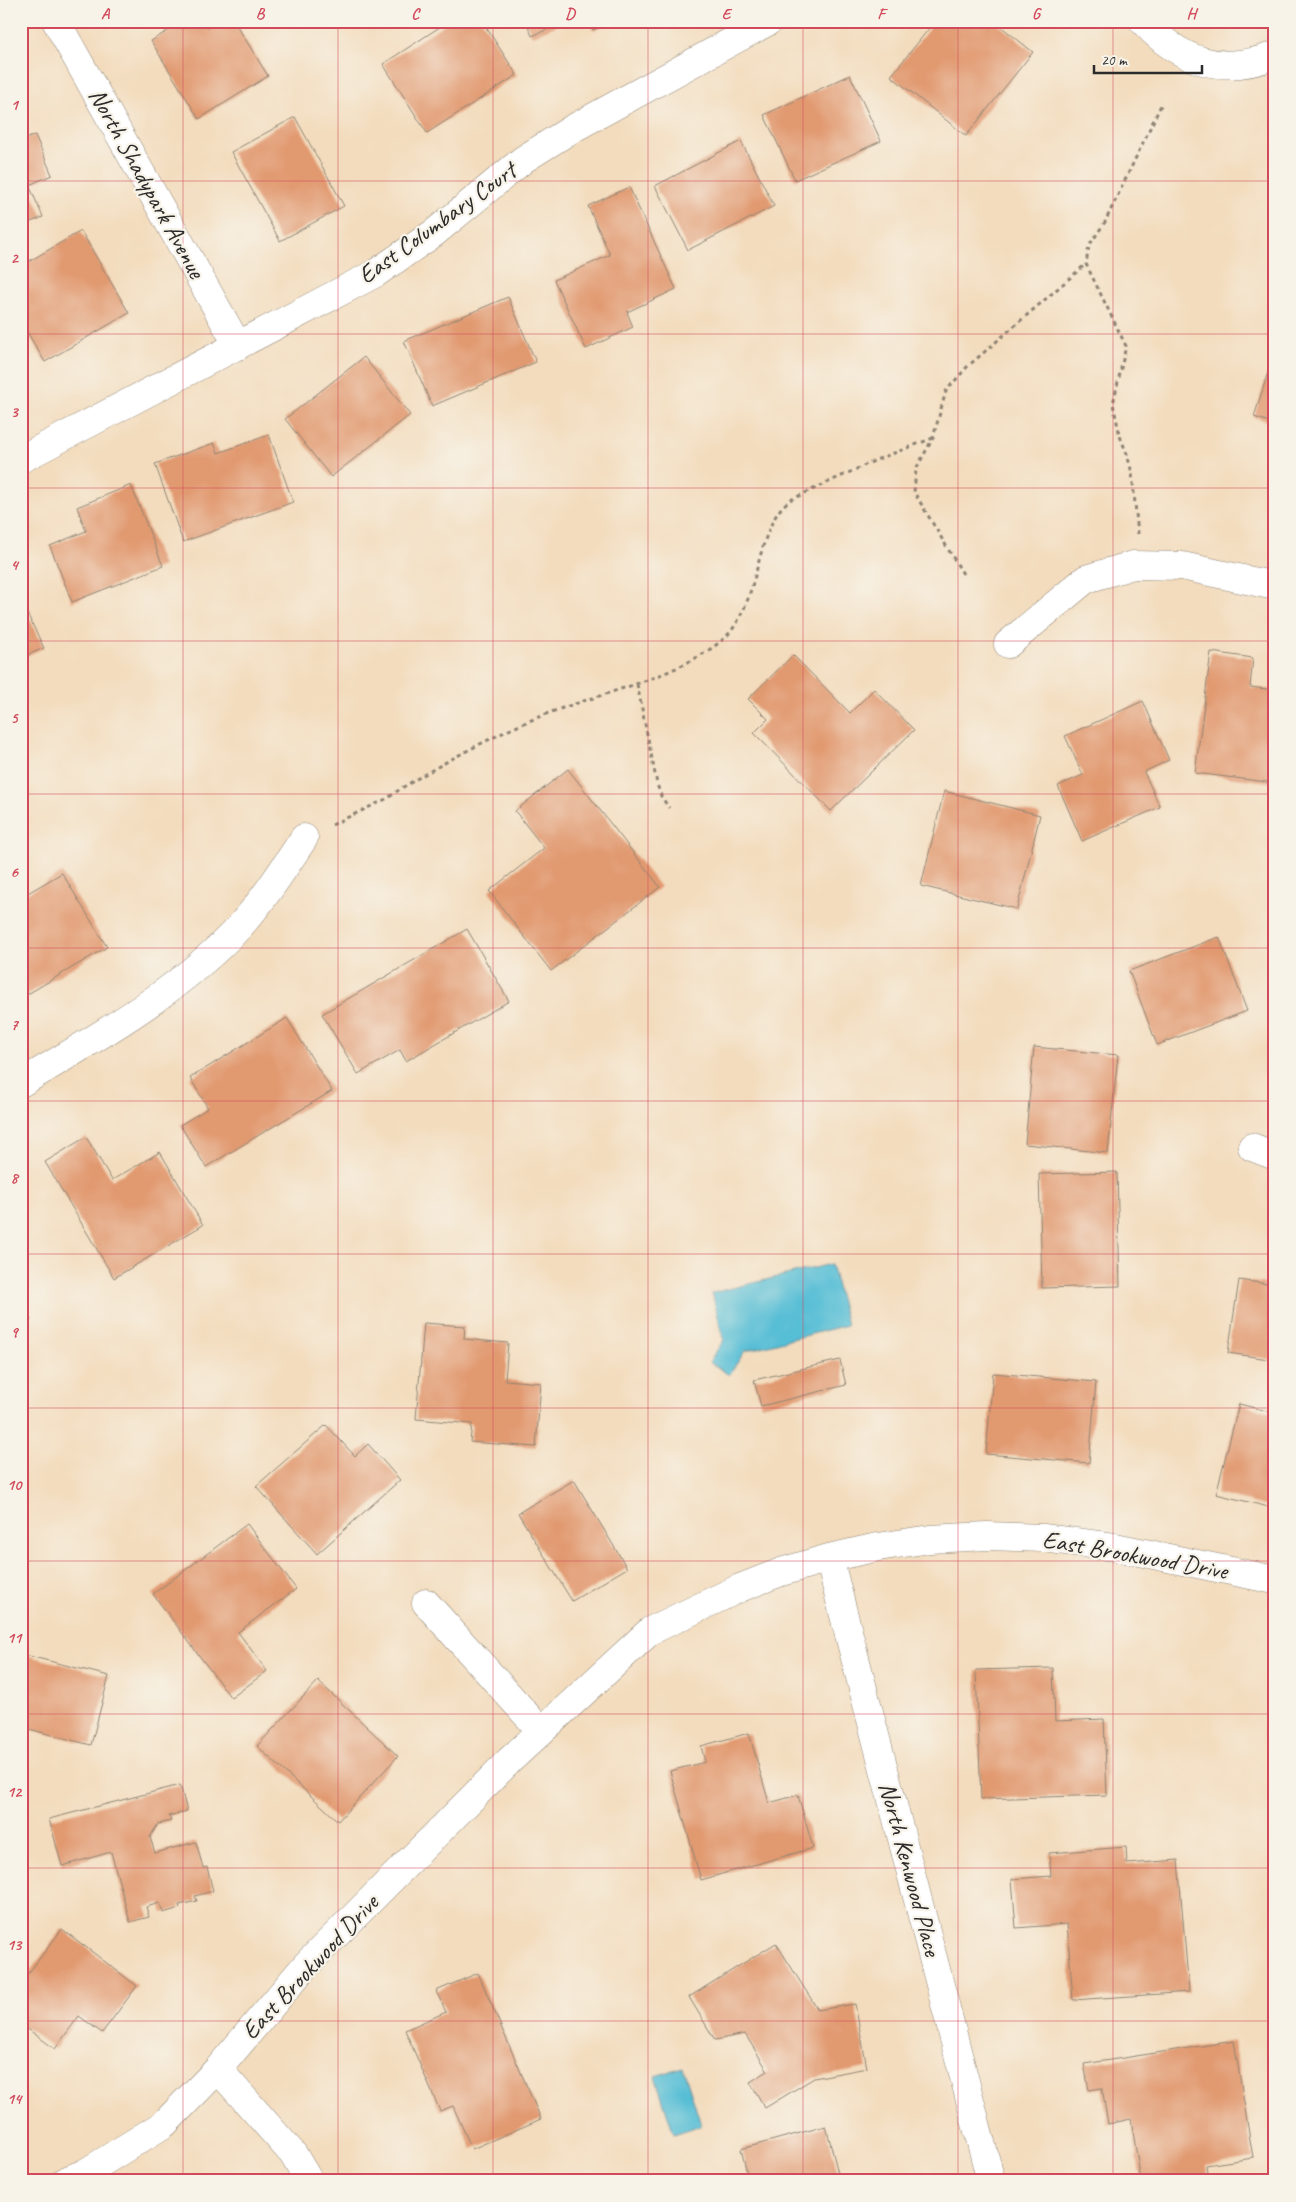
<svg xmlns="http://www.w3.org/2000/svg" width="1296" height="2202" viewBox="0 0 1296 2202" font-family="Caveat,sans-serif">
<rect width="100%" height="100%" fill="#f7f3e8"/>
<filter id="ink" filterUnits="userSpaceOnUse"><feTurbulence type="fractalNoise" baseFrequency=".02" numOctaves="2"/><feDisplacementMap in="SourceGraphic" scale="10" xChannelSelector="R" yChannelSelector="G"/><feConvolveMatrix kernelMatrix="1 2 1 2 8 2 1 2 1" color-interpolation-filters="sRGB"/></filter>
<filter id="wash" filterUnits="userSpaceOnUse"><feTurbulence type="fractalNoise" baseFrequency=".0096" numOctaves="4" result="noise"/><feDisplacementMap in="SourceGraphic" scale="20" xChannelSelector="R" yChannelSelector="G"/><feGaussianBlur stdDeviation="1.12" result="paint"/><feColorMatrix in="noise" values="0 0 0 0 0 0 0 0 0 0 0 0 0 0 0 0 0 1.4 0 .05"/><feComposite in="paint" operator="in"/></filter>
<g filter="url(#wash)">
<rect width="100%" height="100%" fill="#f3dcbd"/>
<path fill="#57bed5" stroke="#417480" d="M831,1264L847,1325L745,1351L729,1375L709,1362L724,1340L712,1293Z
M683,2067L701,2125L674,2134L655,2076Z"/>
<g id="blocks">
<path fill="#e1996f" d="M184,21H203L207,28L218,21H234L268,76L199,119L151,41Z
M449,21H482L517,75L427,133L383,64Z
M526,21H567L532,36Z
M589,21H614L593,30Z
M935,21H994L1033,52L966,136L891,76Z
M850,75L881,141L795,180L764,115Z
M295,117L344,206L280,241L231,152Z
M35,135L52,175L29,185L43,217L21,226V141Z
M741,141L774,206L688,250L655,186Z
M629,187L676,289L627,312L633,327L586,349L554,280L610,255L588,206Z
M81,231L129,313L45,362L21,322V266Z
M508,297L536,362L432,406L404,341Z
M1274,353H1275V424L1254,417Z
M364,357L410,415L331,477L285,419Z
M269,435L293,502L183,542L155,464L214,443L218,453Z
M131,485L163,566L72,602L50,546L86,531L77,507Z
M21,601L44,648L21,658Z
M1211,652L1253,658L1250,687L1275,690V783L1195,773Z
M793,655L850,713L874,689L914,730L831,811L754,733L768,719L748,699Z
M1143,701L1169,760L1144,772L1160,807L1082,841L1058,786L1083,775L1065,736Z
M568,769L660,887L551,971L489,891L544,848L515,811Z
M944,791L1040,815L1017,909L921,886Z
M62,873L107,947L21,998V897Z
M467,929L509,1001L406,1061L400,1050L358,1074L322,1014Z
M1219,937L1247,1011L1157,1045L1129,971Z
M1274,958H1275V973L1270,972Z
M287,1018L332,1091L206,1167L180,1125L208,1108L190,1078Z
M1034,1047L1118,1055L1108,1153L1025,1144Z
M86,1137L112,1180L160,1152L203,1225L114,1278L45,1162Z
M1117,1172L1120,1286L1042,1288L1039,1174Z
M1239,1280L1275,1285V1360L1228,1353Z
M21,1306L31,1320L21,1327Z
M424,1323L465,1326L464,1339L508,1343L505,1380L541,1383L536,1447L470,1442L472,1424L416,1419Z
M840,1360L846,1385L761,1406L754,1380Z
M993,1373L1096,1382L1089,1463L986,1454Z
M1239,1404L1275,1413V1482L1269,1507L1216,1494Z
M326,1425L355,1456L368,1444L400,1480L317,1554L256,1486Z
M574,1480L627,1568L572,1601L518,1513Z
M247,1524L296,1589L238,1632L267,1671L231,1698L153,1594Z
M21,1654L109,1676L91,1745L21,1727Z
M1053,1668L1055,1721L1104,1719L1107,1795L981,1799L976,1670Z
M318,1681L398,1756L338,1821L257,1746Z
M749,1733L769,1803L798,1795L813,1848L701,1880L670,1771L705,1762L701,1746Z
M180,1785L187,1811L169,1816L171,1821L158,1824L150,1837L155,1853L196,1842L203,1868L207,1867L213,1891L195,1896L197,1901L179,1905L180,1908L163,1913L160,1903L146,1907L149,1917L130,1922L111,1852L62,1866L49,1819Z
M1126,1847L1127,1864L1178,1860L1189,1992L1073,2000L1067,1924L1016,1928L1012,1879L1051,1876L1049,1853Z
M62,1929L137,1986L102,2033L79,2016L55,2049L21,2024V1983Z
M776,1943L818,2010L855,2004L867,2068L814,2078L765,2108L750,2082L768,2071L745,2034L715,2040L689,1997Z
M478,1973L541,2119L472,2149L453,2106L440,2111L405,2030L446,2012L436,1991Z
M1234,2041L1253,2158L1206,2165L1208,2181H1141L1131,2119L1108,2124L1102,2088L1089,2090L1084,2064Z
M826,2126L840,2181H749L741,2149Z"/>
</g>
</g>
<g filter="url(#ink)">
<use href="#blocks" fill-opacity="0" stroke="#8f8474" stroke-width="1"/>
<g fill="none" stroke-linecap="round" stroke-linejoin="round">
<g stroke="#8f8474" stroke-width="29">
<path id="minor" d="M56,21L238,346
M1143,21C1180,62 1222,76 1275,55
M21,459L376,273L434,233L524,159L572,129L769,21
M1008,644L1086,579L1133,565L1182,566L1275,586
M21,1083C99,1036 179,992 241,925C265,898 284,868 304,838
M1252,1147L1275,1156
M829,1558L991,2181
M426,1603L541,1731
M218,2069L293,2154L309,2181
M65,2181L85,2173L164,2124L218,2069L305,1966L510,1760L650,1631L740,1588L781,1572L829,1558L878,1547L930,1539L987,1536L1043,1538L1115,1547L1275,1580"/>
</g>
<path stroke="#8f8474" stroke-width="3" stroke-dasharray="4 4" stroke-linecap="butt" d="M1138,534L1132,473L1127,454L1120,436L1113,404L1126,346L1086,264L1089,246L1105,222L1162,103
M963,574L914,492L916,469L933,438L946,391L967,367L1086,264
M637,684L657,784L661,796L669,808
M332,825C350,816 368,808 386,799C393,795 398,790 405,786C446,761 491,737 536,718C594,694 670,681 720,642C763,608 752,528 790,500L876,460L933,438"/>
<use href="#minor" stroke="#fff" stroke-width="28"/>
</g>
</g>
<path fill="none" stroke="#d1495b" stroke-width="1" stroke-opacity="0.55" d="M183,21V2181M338,21V2181M493,21V2181M648,21V2181M803,21V2181M958,21V2181M1113,21V2181M21,181H1275M21,334H1275M21,488H1275M21,641H1275M21,794H1275M21,948H1275M21,1101H1275M21,1254H1275M21,1408H1275M21,1561H1275M21,1714H1275M21,1868H1275M21,2021H1275"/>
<g text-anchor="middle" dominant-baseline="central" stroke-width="4.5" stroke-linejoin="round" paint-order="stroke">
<g font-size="25" fill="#2b2b2b" stroke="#f7f3e8">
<text transform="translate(147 183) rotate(61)">North Shadypark Avenue</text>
<text transform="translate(437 223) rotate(-36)">East Columbary Court</text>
<text transform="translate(1135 1555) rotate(10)">East Brookwood Drive</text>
<text transform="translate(910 1869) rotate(75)">North Kenwood Place</text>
<text transform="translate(310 1967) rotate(-47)">East Brookwood Drive</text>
</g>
</g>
<rect width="1296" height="2202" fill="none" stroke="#f7f3e8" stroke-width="55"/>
<path d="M1094 65v8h108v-8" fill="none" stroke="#2b2b2b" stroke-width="2.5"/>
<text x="1101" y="65" font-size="15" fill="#2b2b2b" stroke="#f7f3e8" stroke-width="4" paint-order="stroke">20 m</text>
<rect x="28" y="28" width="1240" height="2146" fill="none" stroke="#d1495b" stroke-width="2"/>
<g font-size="16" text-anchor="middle" font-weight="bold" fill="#d1495b">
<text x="105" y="19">A</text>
<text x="260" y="19">B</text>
<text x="415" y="19">C</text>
<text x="570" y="19">D</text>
<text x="726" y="19">E</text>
<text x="881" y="19">F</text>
<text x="1036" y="19">G</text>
<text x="1191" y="19">H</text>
<text x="14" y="110">1</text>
<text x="14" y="263">2</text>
<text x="14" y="417">3</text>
<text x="14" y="570">4</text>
<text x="14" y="723">5</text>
<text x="14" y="877">6</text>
<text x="14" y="1030">7</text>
<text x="14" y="1183">8</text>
<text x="14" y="1337">9</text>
<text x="14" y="1490">10</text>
<text x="14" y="1643">11</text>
<text x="14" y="1797">12</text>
<text x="14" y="1950">13</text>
<text x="14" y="2104">14</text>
</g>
</svg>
